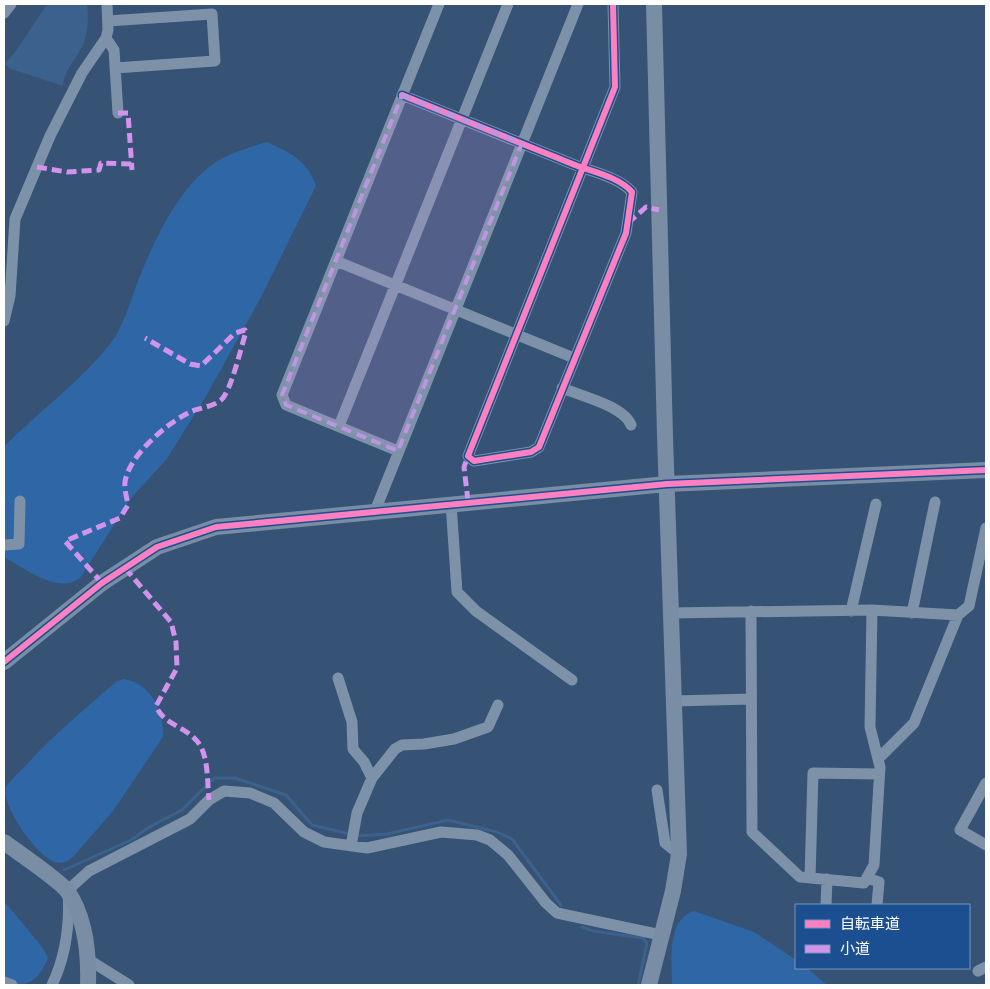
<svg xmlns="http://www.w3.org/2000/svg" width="990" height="989" viewBox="0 0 990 989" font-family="'Sofia Sans Condensed','Noto Sans JP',sans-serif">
<rect width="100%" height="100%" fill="#365274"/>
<path fill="#2f66a5" d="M266,142C289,151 308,161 316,186L260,299L205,398L166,460L132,497L80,578C58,595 24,568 4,557V447C38,412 80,382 110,344C124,326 130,301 138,281C154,240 182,179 223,158C236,151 252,147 266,142Z
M124,679C150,683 165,711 163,737L113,811L73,857C69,860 65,863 59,863C40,862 0,805 6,787C11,779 20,772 27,764C54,734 86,708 117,681Z
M4,901L43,948L48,958C37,983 30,985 4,985Z
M694,911L754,932L796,960V968H807L827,985H672C672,961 666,920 694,911Z"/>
<path fill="#3b618d" d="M47,4H87C89,19 88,33 82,47C75,61 64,70 63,86L11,69L4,64L16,51Z"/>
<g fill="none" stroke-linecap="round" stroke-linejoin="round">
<path stroke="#3b618d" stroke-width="3" d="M356,836L387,834L448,820L497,832L512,839L561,905
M64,870L131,840L151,826L182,810L214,778H235L286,795L312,825L350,834
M582,927L593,931L643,938L647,943L638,985"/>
<path stroke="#7d92a8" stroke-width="11" d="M4,13L11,4
M108,21L212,14L215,61L115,68
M106,38L114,50L118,113
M402,95C459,118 517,141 575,165C593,172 619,177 632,192L626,233L539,447L531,452L474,461L468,456L615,87L613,4
M336,261L574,358
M4,321L10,296L15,219L50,136L82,73L106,38L108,30L107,4
M562,388C581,396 624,406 631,425
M339,426L508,4
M398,451L286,405L282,395L439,4
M451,503L457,592L476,611L572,680
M375,511L578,4
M4,545L19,544L20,501
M751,611L752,832L800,877L864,883L874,865L880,767L870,727L872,610
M851,611L876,504
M672,613L872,610L958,615
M912,613L935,502
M338,678L352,722L353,749L364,762L372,778
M674,701L751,699
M878,759L914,723L958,615L969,606L986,528
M986,783L960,830L986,845
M657,790L665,843L679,854
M351,846L357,813L372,778L395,749L402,745L424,744L454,739L488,727L498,705
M810,878L813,773L879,774
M867,878L879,882L877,905
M826,905L827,879
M89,960L129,985
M978,971L986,967
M4,982L12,985
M52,985C66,956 70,922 68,890L89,871L190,819L209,800L224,791L250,793L274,803L304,832L324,842L367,848L441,832L477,835L490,840L508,855L546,903L557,913L661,935"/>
<path stroke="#798da4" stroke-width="16" d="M4,662L102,583L157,547L216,527L667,484L986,470
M4,842C16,851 62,882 68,892C86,919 89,954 88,985
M649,985L673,891L679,854L665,436L654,4"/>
<path stroke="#d193ec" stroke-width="5" stroke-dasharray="10 5" stroke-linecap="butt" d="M118,113H128L132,170
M37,167L67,172L99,170L101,163L132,164
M628,223L646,207L659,210
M468,501L464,467L468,456
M125,568L171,622L176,642L177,668L156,706C163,724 184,726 196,740C209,753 207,782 209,800
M102,583L65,541L120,518L128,505C127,498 124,490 125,482C129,455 168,422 192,411C201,408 214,406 221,400C231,392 241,347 246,332L245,330L235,333L201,366L190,364L145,338"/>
<g stroke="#1b4f8f" stroke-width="9">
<path id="cycleway" d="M402,95C459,118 517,141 575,165C593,172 619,177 632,192L626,233L539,447L531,452L474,461L468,456L615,87L613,4
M4,662L102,583L157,547L216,527L667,484L986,470"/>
</g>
<use href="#cycleway" stroke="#ff80c0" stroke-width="6"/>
</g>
<path fill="#bd96df" fill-opacity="0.2" stroke="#bd96df" stroke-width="4" stroke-dasharray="10 6" stroke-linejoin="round" d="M402,95L522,143L398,451L286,405L282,395Z"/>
<rect width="990" height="989" fill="none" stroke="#ffffff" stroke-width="10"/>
<rect x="795" y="904" width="175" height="65" fill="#1b4f8f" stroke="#7695bc"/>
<rect x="805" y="920" width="25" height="8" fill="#ff80c0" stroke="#7695bc"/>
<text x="840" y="929" font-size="15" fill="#ffffff">自転車道</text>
<rect x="805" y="945" width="25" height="8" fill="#d193ec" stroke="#7695bc"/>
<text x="840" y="954" font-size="15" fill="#ffffff">小道</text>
</svg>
